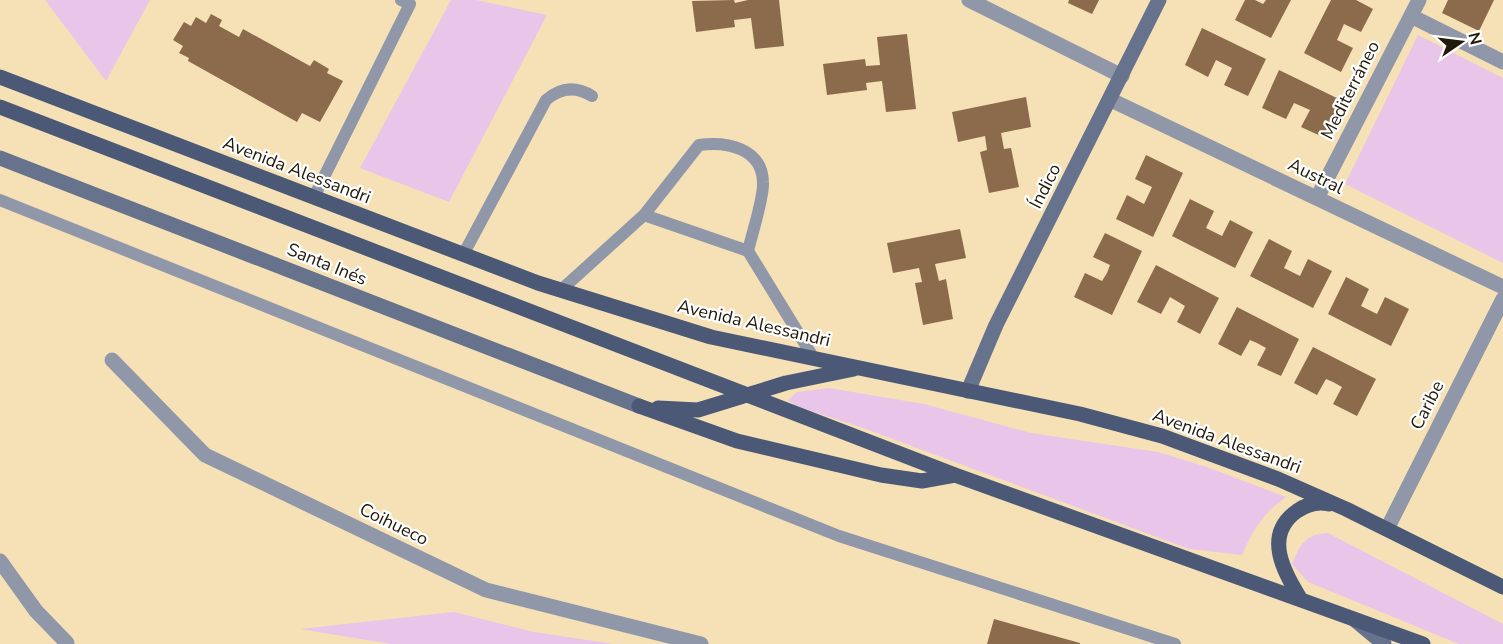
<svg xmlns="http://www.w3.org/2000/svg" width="1503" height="644" viewBox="0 0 1503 644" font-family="'Nunito Sans',sans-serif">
<rect width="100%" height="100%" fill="#f5e1b5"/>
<path fill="#e9c6e9" d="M45,0H150L106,81Z
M451,0H476L547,15L449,202L360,168Z
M1418,35L1503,78V263L1345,184Z
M829,388L924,404L1031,433L1158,452L1207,467L1286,497C1263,513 1253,530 1242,555L1189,549L863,428L796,406L788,400L797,392Z
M1328,533L1503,624V644H1459L1308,582L1292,564C1300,545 1305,534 1328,533Z
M454,612L534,632L614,644H391L300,629Z"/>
<path fill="#8b6b4b" d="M734,0L735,3L748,0H779L784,46L755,49L751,18L734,20L735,27L696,32L692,1Z
M1069,0H1099L1092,14L1068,3Z
M1245,0H1255L1263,4L1266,0H1291L1271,38L1235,20Z
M1331,0H1356L1373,9L1361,32L1344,24L1337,40L1353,48L1341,72L1304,53Z
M1448,0H1494L1479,31L1442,13Z
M211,14L222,20L219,26L239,37L243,29L310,66L314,60L329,69L327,73L343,81L320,122L302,113L297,122L188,61L189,58L179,53L183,46L173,40L184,22L191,26L196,17L206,23Z
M1202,28L1266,59L1248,96L1224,85L1232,68L1216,60L1208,77L1185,65Z
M907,34L916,109L886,112L882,81L866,83L867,90L827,95L823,64L865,59L866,66L880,65L877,37Z
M1279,70L1343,101L1325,138L1301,127L1310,110L1301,106L1294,103L1286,119L1262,108Z
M1026,97L1031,127L1001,133L1004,149L1011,148L1019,187L989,193L980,152L987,150L985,136L958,142L952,112Z
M1146,155L1183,173L1153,237L1116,219L1127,195L1144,204L1152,187L1135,179Z
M1190,199L1214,211L1206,228L1222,236L1230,220L1253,232L1235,268L1172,236Z
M960,229L966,258L935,264L939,281L946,279L953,319L923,325L915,283L922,282L919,268L893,273L887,243Z
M1105,233L1142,251L1112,315L1074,297L1085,273L1102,281L1107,273L1110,265L1093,257Z
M1269,239L1292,251L1284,268L1300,276L1308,259L1332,271L1313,308L1250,276Z
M1156,265L1219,298L1200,334L1177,322L1185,306L1170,297L1161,314L1137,302Z
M1346,277L1369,289L1361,306L1377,314L1385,297L1409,309L1391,346L1328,314Z
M1237,307L1299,339L1281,376L1257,365L1266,348L1257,343L1250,340L1241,356L1218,344Z
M1313,347L1376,379L1357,416L1333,404L1342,387L1333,382L1326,379L1317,395L1294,383Z
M994,619L1080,643V644H987Z"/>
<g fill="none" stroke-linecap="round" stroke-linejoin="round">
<path stroke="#8f97a9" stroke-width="12" d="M314,197L410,4L401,0
M0,200L839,536L1175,644
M644,215L699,145C726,141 762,148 763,182C764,198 752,233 748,251
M463,255L546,100C561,87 576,86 592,96
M561,290L644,215L748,251L813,357"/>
<path stroke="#8f97a9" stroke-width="15" d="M969,0L1122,76
M1411,16L1503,62
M1111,100L1503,287
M1317,198L1419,0
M112,360L205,455L486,590L701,644
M1387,529L1503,299
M0,561L36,611L67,643"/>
<path stroke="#67738c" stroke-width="15" d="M0,158L639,406
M968,391L996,325L1159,0
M1355,620L1384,644"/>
<path stroke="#4b5977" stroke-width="15" d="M0,77L538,283L711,337L1080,414L1162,436L1278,479L1346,509L1503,587
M0,107L955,475L1423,644
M639,406L737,441L881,475L922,481L955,475
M658,408L698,410L786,383L854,369
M1301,600C1285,573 1262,536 1297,511C1306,505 1318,501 1329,504"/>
</g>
<g text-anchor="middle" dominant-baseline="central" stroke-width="4.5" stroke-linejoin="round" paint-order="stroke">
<g font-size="18" fill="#211909" stroke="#fff">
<text transform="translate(1350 90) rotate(-63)">Mediterráneo</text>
<text transform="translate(297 170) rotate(21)">Avenida Alessandri</text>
<text transform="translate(1316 176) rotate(26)">Austral</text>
<text transform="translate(1045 186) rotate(-63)">Índico</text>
<text transform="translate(327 264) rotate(22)">Santa Inés</text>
<text transform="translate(754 323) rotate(13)">Avenida Alessandri</text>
<text transform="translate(1427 405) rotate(-63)">Caribe</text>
<text transform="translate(1227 441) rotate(20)">Avenida Alessandri</text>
<text transform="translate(394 524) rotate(26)">Coihueco</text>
</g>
</g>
<g transform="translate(1461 42) rotate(76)" stroke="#ffffff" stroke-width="4.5" paint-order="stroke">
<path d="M0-4.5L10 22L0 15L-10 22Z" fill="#211909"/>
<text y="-9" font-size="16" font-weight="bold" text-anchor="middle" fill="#211909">N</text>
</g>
</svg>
